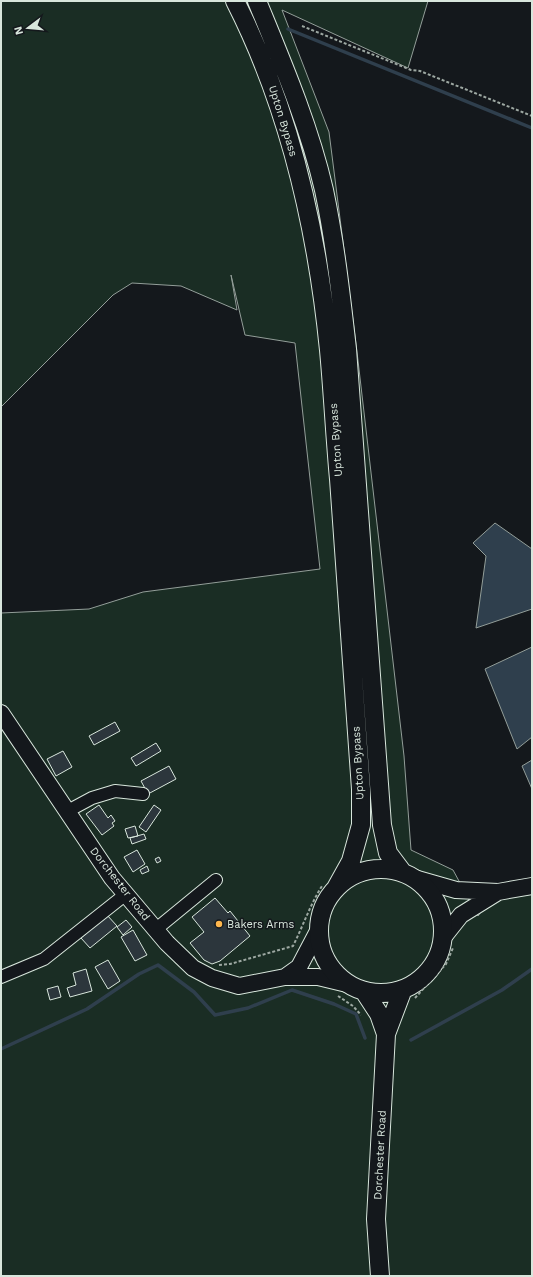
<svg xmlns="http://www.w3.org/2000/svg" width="533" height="1277" viewBox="0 0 533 1277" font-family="'Work Sans',sans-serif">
<rect width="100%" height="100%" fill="#14181c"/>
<path fill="#1a2d24" stroke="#939e99" d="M1,1H428L408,68L282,10L329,132L357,352L404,756L411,850L453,870L478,916L487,904L502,899L532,894V1276H1V613L89,609L143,592L320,569L295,343L245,335L231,275L237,310L181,286L132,283L113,295L1,407Z"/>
<path fill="#2f3f4d" stroke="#939e99" d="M495,523L532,549V609L476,628L486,556L473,543Z
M532,647V737L517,749L485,669Z
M532,760V789L522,766Z"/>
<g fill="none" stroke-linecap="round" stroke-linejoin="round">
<path stroke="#2f3f4d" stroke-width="3.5" d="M288,29L532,128
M411,1040L502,990L532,969
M1,1049L87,1009L139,974L158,965L194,992L215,1015L248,1008L292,990L334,1004L356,1014L365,1038"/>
</g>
<path fill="#2c363c" stroke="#d8e6dc" d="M115,722L120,731L94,745L89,736Z
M156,743L161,751L136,766L131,758Z
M63,751L72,767L56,776L47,759Z
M169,766L176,779L148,794L141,781Z
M99,805L108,818L111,815L115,821L112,823L114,826L102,835L86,814Z
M154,805L161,810L146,832L139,827Z
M135,826L138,836L128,838L125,829Z
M144,834L146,839L132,844L130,838Z
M137,850L145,864L133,872L124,857Z
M159,857L161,861L157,863L155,859Z
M147,866L149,871L142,874L140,870Z
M215,898L228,913L230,911L250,936L220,961L212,964L204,960L190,943L204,932L192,917Z
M107,915L117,926L90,948L81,938Z
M126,920L132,927L123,935L117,927Z
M133,930L147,955L135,961L121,937Z
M108,960L120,981L108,989L95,967Z
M86,969L92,991L70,997L67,988L76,985L73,973Z
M58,986L61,997L50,1000L47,989Z"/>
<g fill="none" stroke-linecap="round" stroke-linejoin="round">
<g stroke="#d8e6dc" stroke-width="14">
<path id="minor" d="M66,812L92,798L115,791L143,794
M155,930L216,880
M1,977L44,959L126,894"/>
</g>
<g stroke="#d8e6dc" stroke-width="18">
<path id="major" d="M1,713L112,878L167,943L193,968L212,978L239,986L285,977H318L347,984
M414,878L456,890L498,892L532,886
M442,939L461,915L498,892
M285,977L299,967L318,931"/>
</g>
<g stroke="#d8e6dc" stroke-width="20">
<path id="highway" d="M235,1C290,109 317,230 329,350C333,393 335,436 339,479C346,582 353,685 361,789V825L351,861L336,888
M257,1C282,62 309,125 324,190C335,242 341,296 347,349L382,825L388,853L403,873
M319 931a62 62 0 1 1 124 0a62 62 0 1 1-124 0Z
M364,991L379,1014L386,1034
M380,1276L376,1219L386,1034L403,989"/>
</g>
<path stroke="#9da8a2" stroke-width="2" stroke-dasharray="3 2" stroke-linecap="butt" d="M302,26L411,70L420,71L532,116
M219,965L230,964L293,946C303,926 310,905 322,886
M338,996L353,1006L361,1015
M415,998L446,964L453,948"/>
<use href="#minor" stroke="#14181c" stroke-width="12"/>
<use href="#major" stroke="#14181c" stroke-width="16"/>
<use href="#highway" stroke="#14181c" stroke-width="18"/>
</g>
<circle fill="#ffb74d" stroke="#14181c" stroke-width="1.5" cx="219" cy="924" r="4"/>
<g text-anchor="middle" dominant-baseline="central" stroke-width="3" stroke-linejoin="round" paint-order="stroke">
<g font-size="11" fill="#d8e6dc" stroke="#14181c">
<text transform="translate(283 121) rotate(73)">Upton Bypass</text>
<text transform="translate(336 440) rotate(-94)">Upton Bypass</text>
<text transform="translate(358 763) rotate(-93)">Upton Bypass</text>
<text transform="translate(120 884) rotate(52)">Dorchester Road</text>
<text transform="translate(380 1155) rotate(-87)">Dorchester Road</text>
</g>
<g font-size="11" fill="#d8e6dc" stroke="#14181c" text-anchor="start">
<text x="227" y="924">Bakers Arms</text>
</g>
</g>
<rect width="533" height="1277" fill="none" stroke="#d8e6dc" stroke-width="4"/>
<g transform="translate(28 28) rotate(254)" stroke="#14181c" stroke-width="3" paint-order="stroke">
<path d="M0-3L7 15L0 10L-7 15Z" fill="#d8e6dc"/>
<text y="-6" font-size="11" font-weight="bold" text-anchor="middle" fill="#d8e6dc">N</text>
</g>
</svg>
